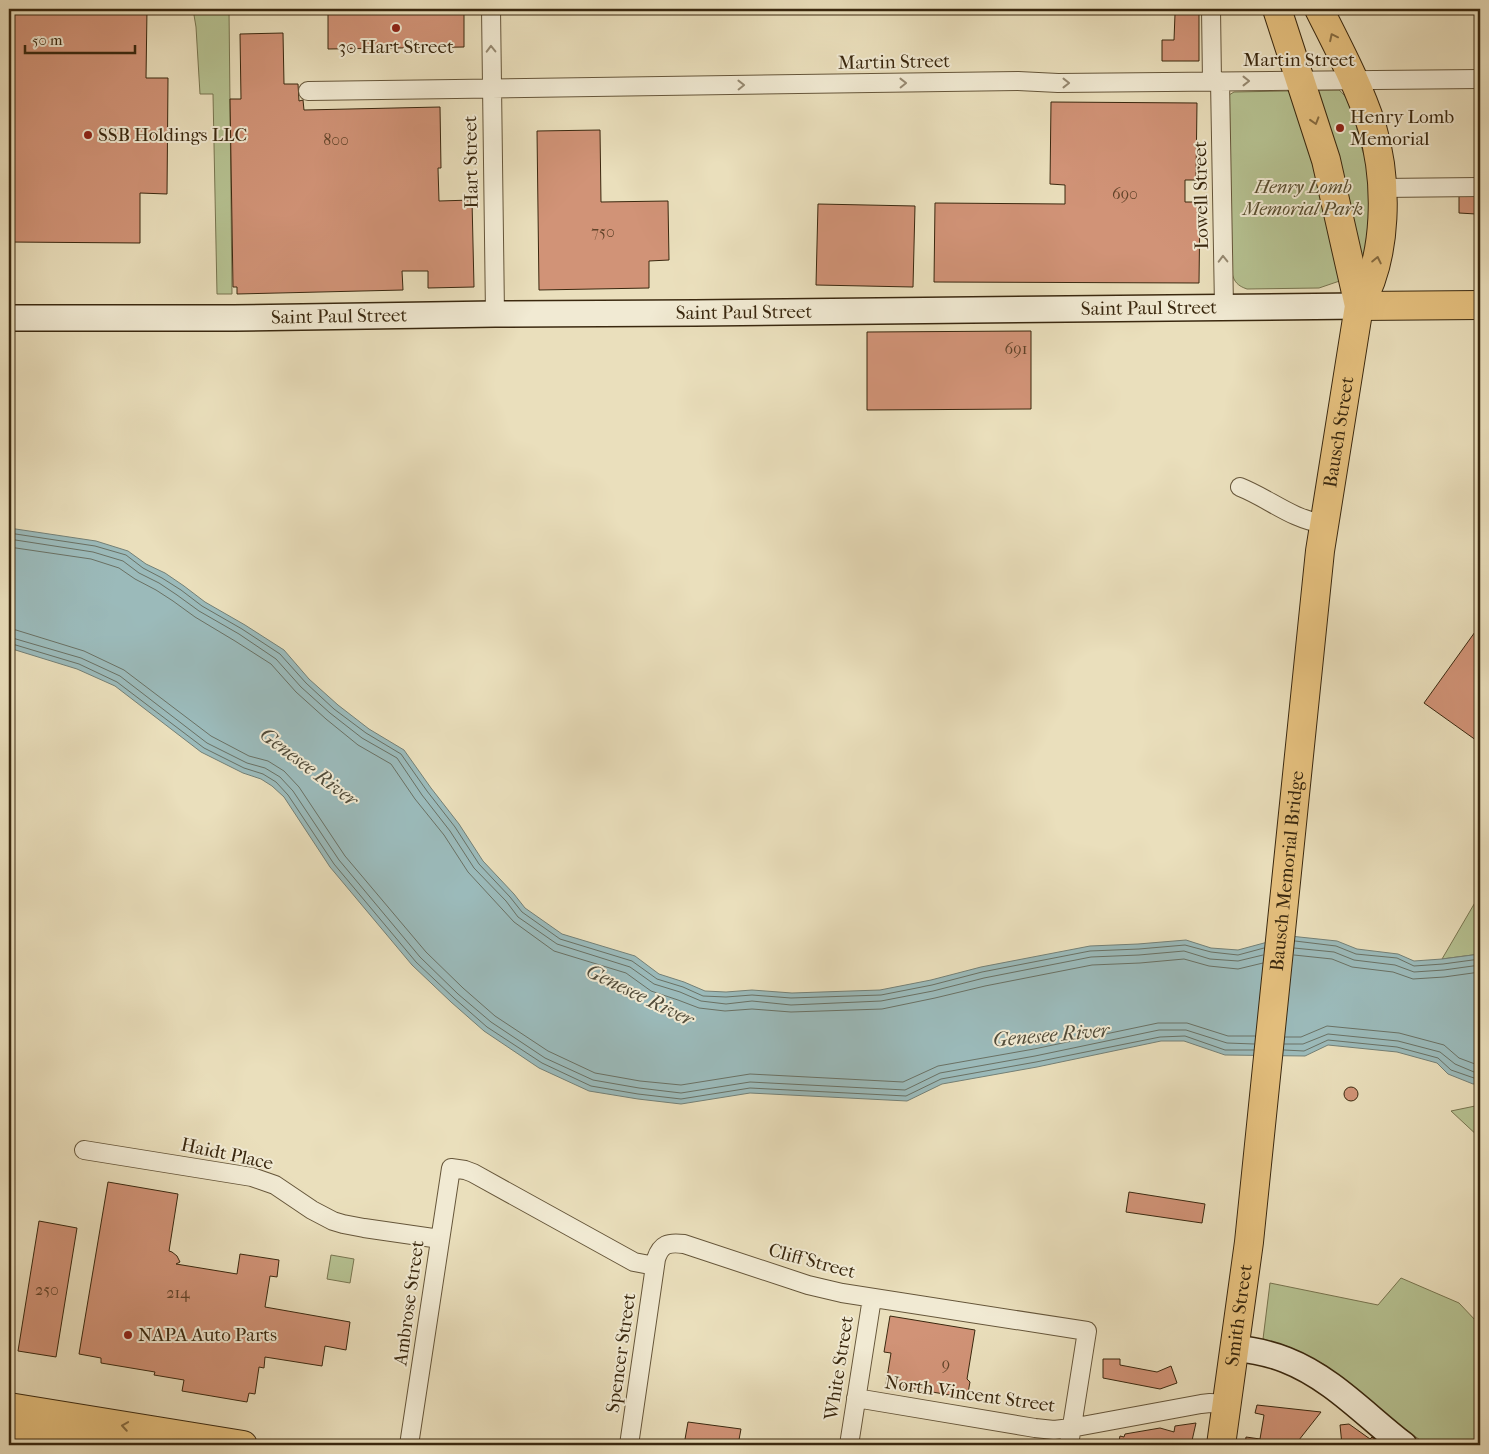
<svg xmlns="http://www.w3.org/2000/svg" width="1489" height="1454" viewBox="0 0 1489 1454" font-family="'IM FELL French Canon',serif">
<rect width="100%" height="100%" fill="#eadfbc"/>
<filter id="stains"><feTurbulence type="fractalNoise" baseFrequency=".004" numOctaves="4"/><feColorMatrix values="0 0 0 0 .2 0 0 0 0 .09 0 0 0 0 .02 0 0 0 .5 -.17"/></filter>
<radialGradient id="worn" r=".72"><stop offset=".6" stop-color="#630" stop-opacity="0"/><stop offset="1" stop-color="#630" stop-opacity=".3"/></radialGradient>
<path fill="#b6c292" stroke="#787550" d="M193,9H229L232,294H217L213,94H200L196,27Z
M1339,90C1355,103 1355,126 1361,145C1363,154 1367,162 1372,171L1366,272L1319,288L1247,289C1238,286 1234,282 1232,273L1228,101L1229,95L1234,92Z
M1480,894V954L1442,959Z
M1480,1105V1138L1451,1111Z
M331,1255L354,1259L350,1283L327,1279Z
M1401,1278L1459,1303L1477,1322L1480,1323V1445H1427L1402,1427L1325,1365L1289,1347L1263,1339L1270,1283L1378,1305Z"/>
<path fill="#9bbaba" stroke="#748076" d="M9,528L96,541L128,551L146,564L165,573L184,586L205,602L245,625L284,650L309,679L338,705L369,729L404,750L431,788L459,824L483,861L514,894L525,908L562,934L635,956L659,974L684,982L705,991L726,992L752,990L792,993L880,990L931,980L981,967L1090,946L1138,944L1186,940L1211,948L1238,950L1290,936L1337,941L1357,949L1398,954L1414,961L1442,959L1480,954V1083L1473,1084L1448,1074L1437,1063L1397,1052L1328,1045L1305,1056L1225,1055L1184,1041H1161L1037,1067L942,1084L907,1101L750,1093L681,1104L638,1099L589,1091L539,1068L484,1031L451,1002L412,965L330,867L284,797L272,786L261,779L243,773L201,752L115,686L77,669L9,648Z"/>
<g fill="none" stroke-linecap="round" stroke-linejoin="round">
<path stroke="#6a7164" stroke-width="1" d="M9,533L95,546L126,555L143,568L162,578L181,590L202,606L242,629L280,654L306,683L334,709L366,733L401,754L427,791L455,827L479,864L510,897L522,912L560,939L632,961L657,979L683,987L703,996L726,997L752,995L791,998L881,995L932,985L982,972L1090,951L1139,949L1185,945L1211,952L1238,955L1264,948
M9,539L93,552L123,561L139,573L159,583L177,595L199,611L239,634L276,659L301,687L330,713L362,738L397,758L422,795L450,831L474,868L506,901L518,917L557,944L630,967L654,984L680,992L701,1001L726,1004L752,1001L791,1005L881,1001L933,991L984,978L1091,957L1139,955L1184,951L1210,959L1238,961L1263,955
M9,547L91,559L119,568L135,579L156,590L173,601L195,617L235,641L271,664L296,692L326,719L358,745L391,764L415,799L444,835L468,872L514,922L554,951L626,973L651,991L678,1000L699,1008L725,1011L752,1009L791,1012L882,1009L935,998L985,986L1092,965L1140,963L1184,959L1209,966L1238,969L1263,963
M9,629L16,630L84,651L124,670L211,736L249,756L268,761L284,771L299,787L345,856L426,952L463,988L495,1016L548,1051L595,1073L640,1081L681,1085L750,1074L903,1082L938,1066L1034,1049L1158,1023H1187L1228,1036H1255
M9,637L81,658L120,676L207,743L247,763L265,768L280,777L293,791L339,860L420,957L458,994L491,1022L545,1058L593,1080L639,1088L681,1093L750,1082L905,1090L940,1073L1035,1056L1159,1030H1186L1227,1043L1254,1044
M9,643L79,664L117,682L204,748L244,768L263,774L276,782L288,795L334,864L416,962L454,998L487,1027L542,1063L591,1086L638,1094L681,1099L750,1088L906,1096L941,1079L1036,1062L1160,1037L1185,1036L1225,1050H1254
M1295,941L1336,946L1356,954L1397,958L1414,966L1443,964L1480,959
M1294,948L1334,952L1354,960L1395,965L1414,972L1444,970L1480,965
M1294,955L1332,959L1352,967L1393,972L1413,979L1444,977L1480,972
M1285,1037H1301L1327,1026L1399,1033L1444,1045L1459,1058L1475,1064H1480
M1284,1044H1303L1328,1034L1398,1041L1440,1052L1455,1064L1474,1072H1480
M1284,1050L1304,1051L1328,1040L1397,1047L1438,1058L1451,1070L1474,1078H1480"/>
</g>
<path fill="#d19377" stroke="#3a280f" d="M9,9H147L146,78H168L167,194L140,193V243L9,242Z
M328,9H464V47L328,49Z
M1175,14H1199V61H1162V40H1174Z
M283,33L284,84H298L299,101L303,100L304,110L440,107L441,168H438L439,201L472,200L474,287L428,288V271H402L403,290L237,294V287H233L230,99H241L240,34Z
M1051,102L1197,103L1196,180H1185V202H1200L1199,283L934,282L935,203L1065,204V185L1050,184Z
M600,130L601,202L668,201L669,260L649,261V288L539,290L537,131Z
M1459,195H1480V280H1475L1476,214L1459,213Z
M818,204L915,206L913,287L816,285Z
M1031,331V409L867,410V332Z
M1480,625V743L1424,703Z
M1344 1094a7 7 0 1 1 14 0a7 7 0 1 1-14 0Z
M108,1182L178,1194L169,1251L172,1252L177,1256L180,1262L176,1264L237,1274L240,1254L279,1260L277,1277L270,1276L265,1307L350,1322L346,1350L325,1346L322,1366L265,1357L264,1368L259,1367L255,1394L249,1393L247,1402L182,1391L184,1380L154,1375L155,1372L101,1363V1358L79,1354Z
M1129,1192L1205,1204L1202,1223L1126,1212Z
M39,1221L77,1228L56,1357L18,1351Z
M890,1316L975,1330L967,1379L970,1382L967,1398L886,1384L891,1353L884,1352Z
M1103,1359H1120V1365L1157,1372L1171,1366L1177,1383L1160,1389L1103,1378Z
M1257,1405L1321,1412L1295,1445H1245L1246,1437L1260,1439L1264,1415L1255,1413Z
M688,1422L741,1429L738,1445H684Z
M1196,1423L1191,1445H1118L1120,1436L1124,1437L1125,1434L1160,1428L1174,1432L1175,1426Z
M1349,1424L1370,1439L1372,1437L1383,1445H1342L1340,1425Z"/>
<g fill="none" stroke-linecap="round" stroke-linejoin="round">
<g stroke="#66563a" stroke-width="20">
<path id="street" d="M491,9L495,314
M1211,9L1212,82
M1220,81L1224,307
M308,91L1018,81L1058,83L1480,79
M1381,188L1480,187
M1240,487C1270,499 1291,519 1324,524
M84,1150L252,1177L275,1185L312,1210L333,1221L343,1224L364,1228L440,1239
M856,1398L1035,1428L1054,1430L1071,1428L1201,1404L1210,1403L1226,1404
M409,1445L451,1168L465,1170L473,1173L634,1262L655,1266
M629,1445L656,1259C661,1244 668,1242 684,1244L808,1285L842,1293L1087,1331L1069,1445
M849,1445L872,1298"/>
</g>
<g stroke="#3a280f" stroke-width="28">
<g id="secondary">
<path id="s1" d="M9,318H234L495,314L695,313L1359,306"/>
<path d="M1234,1348C1252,1350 1269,1353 1286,1360C1332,1378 1366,1416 1404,1445"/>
</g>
</g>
<g stroke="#3a280f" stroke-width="30">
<g id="primary">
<path d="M1319,9C1338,47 1359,86 1372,127C1388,181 1388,257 1359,306"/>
<path d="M1359,306L1480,305"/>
<path d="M9,1407L243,1445"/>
<path d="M9,1429L110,1445"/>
<path id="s2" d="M1221,1445L1249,1242L1320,551L1359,306L1326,160L1277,9"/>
</g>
</g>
<use href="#street" stroke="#f1ead3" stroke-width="18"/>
<use href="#secondary" stroke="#f1ead3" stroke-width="25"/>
<use href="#primary" stroke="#e5c07e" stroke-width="28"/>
</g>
<defs><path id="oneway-chevron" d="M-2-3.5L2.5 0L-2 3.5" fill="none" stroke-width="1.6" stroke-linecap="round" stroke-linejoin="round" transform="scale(1.25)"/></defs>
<g stroke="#876c41">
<use href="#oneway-chevron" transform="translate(1333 37) rotate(-116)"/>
<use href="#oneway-chevron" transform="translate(1315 121) rotate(73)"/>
<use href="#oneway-chevron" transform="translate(1377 260) rotate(-78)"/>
<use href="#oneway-chevron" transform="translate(125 1426) rotate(-171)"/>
</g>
<g stroke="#968971">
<use href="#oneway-chevron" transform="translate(491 49) rotate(-91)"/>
<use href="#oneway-chevron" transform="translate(1246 81)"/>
<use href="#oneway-chevron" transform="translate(903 83) rotate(-1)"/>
<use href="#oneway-chevron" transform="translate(1066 83)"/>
<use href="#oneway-chevron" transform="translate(741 85) rotate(-1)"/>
<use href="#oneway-chevron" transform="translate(1223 259) rotate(-91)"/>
</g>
<g fill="#8f2418" stroke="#f1ead3" stroke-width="2">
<circle cx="396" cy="28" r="5"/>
<circle cx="1340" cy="128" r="5"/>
<circle cx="88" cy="135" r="5"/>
<circle cx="128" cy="1335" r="5"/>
</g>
<g text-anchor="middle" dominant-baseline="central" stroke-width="4" stroke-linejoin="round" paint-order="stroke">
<g font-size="16" fill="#604329">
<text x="336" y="139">800</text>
<text x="1125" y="193">690</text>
<text x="603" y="231">750</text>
<text x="1016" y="348">691</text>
<text x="47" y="1289">250</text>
<text x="178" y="1292">214</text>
<text x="946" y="1363">9</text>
</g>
<g font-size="19" fill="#3a280f" stroke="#f1ead3" text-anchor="start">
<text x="396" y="47" text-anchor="middle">30 Hart Street</text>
<text x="1350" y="117">Henry Lomb<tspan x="1350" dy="22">Memorial</tspan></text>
<text x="98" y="135">SSB Holdings LLC</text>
<text x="138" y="1335">NAPA Auto Parts</text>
</g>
<g font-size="19" fill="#3a280f" stroke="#f1ead3">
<text x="1299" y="60">Martin Street</text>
<text transform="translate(894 62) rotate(-1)">Martin Street</text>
<text transform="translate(471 162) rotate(-91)">Hart Street</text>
<text transform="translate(1201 195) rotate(-91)">Lowell Street</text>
<text stroke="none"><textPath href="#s1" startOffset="1140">Saint Paul Street</textPath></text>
<text stroke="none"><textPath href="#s1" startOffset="735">Saint Paul Street</textPath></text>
<text stroke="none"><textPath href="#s1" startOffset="330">Saint Paul Street</textPath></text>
<text stroke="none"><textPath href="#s2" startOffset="1020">Bausch Street</textPath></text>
<text stroke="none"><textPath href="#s2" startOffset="578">Bausch Memorial Bridge</textPath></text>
<text transform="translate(227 1154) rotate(12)">Haidt Place</text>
<text transform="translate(812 1261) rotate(15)">Cliff Street</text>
<text transform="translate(409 1303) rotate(-82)">Ambrose Street</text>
<text stroke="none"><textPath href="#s2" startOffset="131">Smith Street</textPath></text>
<text transform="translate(621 1353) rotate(-82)">Spencer Street</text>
<text transform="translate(839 1368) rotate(-81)">White Street</text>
<text transform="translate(970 1394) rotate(8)">North Vincent Street</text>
</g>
<g font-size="19" font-style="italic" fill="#594e30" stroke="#f1ead3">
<text x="1303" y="187">Henry Lomb<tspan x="1303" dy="22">Memorial Park</tspan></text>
</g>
<g font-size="20" font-style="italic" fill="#524c3a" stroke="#f1ead3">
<text transform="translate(309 767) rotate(37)">Genesee River</text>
<text transform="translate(640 995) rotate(26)">Genesee River</text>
<text transform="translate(1051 1035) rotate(-5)">Genesee River</text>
</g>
</g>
<rect width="1489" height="1454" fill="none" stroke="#eadfbc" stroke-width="30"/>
<rect x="10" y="10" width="1469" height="1434" fill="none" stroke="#3a280f" stroke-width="2.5"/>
<rect x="15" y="15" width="1459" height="1424" fill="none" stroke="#3a280f"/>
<path d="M25 45v8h110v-8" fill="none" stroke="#3a280f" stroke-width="2.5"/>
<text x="32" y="45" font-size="15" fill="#3a280f" stroke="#f1ead3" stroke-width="4" paint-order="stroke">50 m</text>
<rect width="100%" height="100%" filter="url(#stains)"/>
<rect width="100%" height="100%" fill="url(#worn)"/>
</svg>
